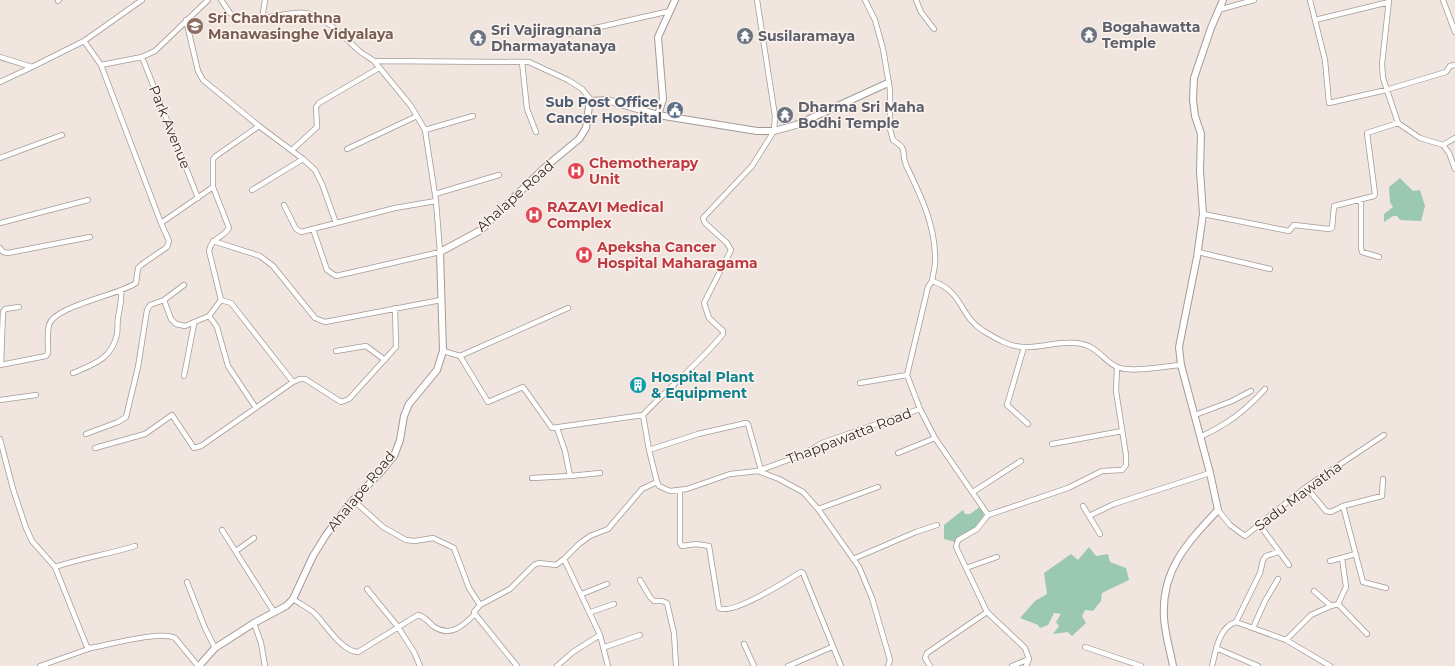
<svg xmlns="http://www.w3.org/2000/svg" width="1455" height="666" viewBox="0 0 1455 666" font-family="Montserrat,sans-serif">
<rect width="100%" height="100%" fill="#f1e6df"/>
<path fill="#9ac8b1" d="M1400,178L1413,191L1420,190L1425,206L1421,221L1400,220L1397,216H1393L1384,222V214L1393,207L1390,202L1389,187Z
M980,507L984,515L975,529L955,542L944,539V525L963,510L965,514H970Z
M1089,547L1096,556L1108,554L1110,562L1126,568L1129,580L1102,593L1101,601L1093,611L1085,610L1082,616L1086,623L1072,636L1068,632L1053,634L1059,626L1056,622L1061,614L1054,613L1048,625L1040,628L1038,625L1020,618L1035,601L1047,594L1044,573L1071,554L1078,560Z"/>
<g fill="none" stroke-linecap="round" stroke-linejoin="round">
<g stroke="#a49a94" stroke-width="6">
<path id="street" d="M221,0C224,4 227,9 230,13C246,29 284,10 305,13C325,16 343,36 357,49C362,54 369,57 374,61L529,62L568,80L582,89L592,101
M757,0L775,116L774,131L752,166L703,218L705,223L727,243L731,250L704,303L709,318L723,331V334C700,363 669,387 643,415L649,450L657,482L659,486L670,491L687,489L730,474L758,471L804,454L822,443L920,409L935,438L988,515L977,529L958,540L956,547L987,612L927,653L925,658L930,666
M865,0L875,20L883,49L890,90V129L893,140C910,151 900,152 906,165C920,194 935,224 935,257C936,265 933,273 932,281
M916,0L921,12L934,29
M1310,0L1325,60L1329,103L1386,90L1446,72L1450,66L1455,65
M1389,0L1382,64L1383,78L1398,123L1420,138L1443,145L1449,153L1455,169
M1443,0L1455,32
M58,1L59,0
M1218,10L1254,0
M262,19L265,0
M186,20L198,71L203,80L259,126L303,159L315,170L322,184L336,223
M1315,20L1389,2
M569,34L670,11
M84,41L142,0
M0,57L32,67L84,41L101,65L142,57L155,51L208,0
M142,57L198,198
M522,62L527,109L536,132
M101,65L161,223L213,187V159L216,156L259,126
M0,82L32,67
M425,130L473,116
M1443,145L1455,138
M347,149L417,116
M292,150L317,127L316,107L319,103L379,68
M0,158L62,135
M252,190L303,159
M435,194L499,175
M1361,199V248L1362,252L1379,257
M284,205L296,229L301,232L395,208L436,201
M1203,214L1289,231L1294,225L1329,229L1332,228L1334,206L1374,196L1375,194L1367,133L1398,123
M0,223L88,200
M313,229L327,270L336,276L440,252L436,201L425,130L411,106L374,61
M213,241L260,256L273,266L315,318L325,322L441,300
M0,248L3,252L8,253L90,237
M1198,252L1270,269
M164,300L171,319L176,324L185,326L209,316L221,300L209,251C211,238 223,238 229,228L213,187
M221,300L231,303L293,382L300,379H305L341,402L349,399L396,347L395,308
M209,316L217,327L228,366L256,408
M1024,347L1007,405L1028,424
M336,351L366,346L385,360
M443,351L460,356L488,402L523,387L552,428L643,415
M460,356L568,308
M0,365L46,356L48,353C48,344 47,333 49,325C54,306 119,295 136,283L138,268L141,265L167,247L169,241L161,223
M1,365L3,312L5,309L19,307
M73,373C94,364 112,359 117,334C118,329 117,323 118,318C120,306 122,302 121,290
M184,376L194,324
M860,383L907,375
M0,400L36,395
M920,409L907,375L928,287L932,281C963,291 959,315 982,330C995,338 1009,347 1024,347C1041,348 1057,341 1076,343C1098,345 1102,360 1117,367C1132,373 1165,366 1181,365
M1195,415L1232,401L1251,391
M86,434L118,422L126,417L138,367L147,310L150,305L164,300L184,285
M1200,437C1228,424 1245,411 1265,389
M0,439L13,489L26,528L32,541L55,567L87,647L91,648C108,645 162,630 175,638L198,666
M1052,444L1122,431
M95,448L145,434L172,415L194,448L201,446L293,382
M649,450L698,434L746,423L748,424L761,470
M898,453L935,438
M758,471L779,479L803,492L818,509L859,567L872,598L890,660L888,666
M570,476L600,473
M532,478L570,476L565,451L557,428
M1306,487L1326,511L1331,512L1343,506L1382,496L1383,479
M680,490V543L682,546L696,544L709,546L719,608C732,616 788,580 801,572L803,573L841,666
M973,492L1021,461
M353,500L383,527L406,540L415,541L433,538L454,548L469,588L480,605
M1083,506L1100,534
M1343,506L1363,582L1386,588
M818,509L878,487
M1218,510L1230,525L1245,536L1306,487L1384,435
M988,515L1068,488L1102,471L1122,470L1126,465V455L1116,391L1117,367
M1089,516L1114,504L1210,473
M1259,524L1289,565
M222,530L274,612
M236,551L254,538
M564,559L579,544L590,536L608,529L642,489L657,482
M853,559L916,532L937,525
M1330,561L1356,554
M55,567C82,558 109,554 135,546
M966,568L997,557
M640,580L650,597L654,601H662L667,603L674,633L676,666
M187,582L205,628L215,648
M367,589L398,627L414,652L420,666
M1314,591L1331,606L1338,604L1367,634
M582,594L607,584
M293,599C299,603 306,607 312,611C325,622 340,651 358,652L418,615C426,617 427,621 433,626C450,638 463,626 475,614L474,612L480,605L510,589L534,565L539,563L556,565L564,559L600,635L608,666
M1338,604L1346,587L1342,558
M591,612L614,604
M987,612L1025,648L1029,659L1026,666
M475,614L517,666
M1236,622L1260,573L1263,560L1266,556L1278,552
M254,623L261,643L265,666
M1253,628L1265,601L1278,579
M1286,640L1311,615L1331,606
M744,644L754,666
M605,647L640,635
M1085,647L1141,666
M1216,648L1258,666
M40,666L91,648
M557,666L573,652L600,635
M788,666L832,647
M1012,666L1029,659
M1212,666C1216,650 1219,627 1236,622L1286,640L1330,666"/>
</g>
<g stroke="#a49a94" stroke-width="8">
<path id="secondary" d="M658,115L663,99L658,37L675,0
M199,666L215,648L254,623L286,606L293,599L313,556L326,535L353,500L379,474L394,456L400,440L404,416L409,404L437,370L443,351L440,252L481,230L543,169L579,139L586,128L589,106L592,101L607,100L658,115L757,131H774L796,125L888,83
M1173,666C1170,650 1165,634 1164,618C1161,570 1187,543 1218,510L1210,473L1181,365L1179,347L1197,257L1203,214L1200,171L1201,134L1195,116L1193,100L1194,78L1211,28L1223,0"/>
</g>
<use href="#street" stroke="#fff" stroke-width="4.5"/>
<use href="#secondary" stroke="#fff" stroke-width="6"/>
</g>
<defs>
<g id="school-disc" transform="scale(0.9)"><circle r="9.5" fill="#8d6e63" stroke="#fef3ed"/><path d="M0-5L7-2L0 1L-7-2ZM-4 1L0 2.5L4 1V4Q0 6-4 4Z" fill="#fff"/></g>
<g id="temple-disc" transform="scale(0.9)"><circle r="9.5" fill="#6b7280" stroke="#fef3ed"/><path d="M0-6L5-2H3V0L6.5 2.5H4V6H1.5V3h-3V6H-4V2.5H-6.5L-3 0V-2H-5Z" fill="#fff"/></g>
<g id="civic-disc" transform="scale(0.9)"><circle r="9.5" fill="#5c6f8a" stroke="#fef3ed"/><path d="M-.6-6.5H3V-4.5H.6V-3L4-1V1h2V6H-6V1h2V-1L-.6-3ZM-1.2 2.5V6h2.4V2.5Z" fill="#fff"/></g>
<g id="hospital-disc" transform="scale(0.9)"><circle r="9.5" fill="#e0444e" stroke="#fef3ed"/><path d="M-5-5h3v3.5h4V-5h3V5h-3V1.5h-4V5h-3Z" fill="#fff"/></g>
<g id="building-disc" transform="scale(0.9)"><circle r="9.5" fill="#0f9aa8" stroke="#fef3ed"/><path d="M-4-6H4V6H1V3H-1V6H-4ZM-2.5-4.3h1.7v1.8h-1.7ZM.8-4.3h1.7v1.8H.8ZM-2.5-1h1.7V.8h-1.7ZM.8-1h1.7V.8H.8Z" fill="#fff"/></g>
</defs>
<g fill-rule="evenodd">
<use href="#school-disc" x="195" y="26"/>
<use href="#temple-disc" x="1089" y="35"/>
<use href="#temple-disc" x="745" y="36"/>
<use href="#temple-disc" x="478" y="38"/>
<use href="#civic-disc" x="675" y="110"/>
<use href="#temple-disc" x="785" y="115"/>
<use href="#hospital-disc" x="576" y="171"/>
<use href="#hospital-disc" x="534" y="215"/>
<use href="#hospital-disc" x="584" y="255"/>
<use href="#building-disc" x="638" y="385"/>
</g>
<g text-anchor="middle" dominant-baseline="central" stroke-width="3" stroke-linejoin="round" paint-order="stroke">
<g font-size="14" font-weight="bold" fill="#785e54" stroke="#fef3ed" text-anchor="start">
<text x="208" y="18">Sri Chandrarathna<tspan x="208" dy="16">Manawasinghe Vidyalaya</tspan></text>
</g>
<g font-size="14" font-weight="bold" fill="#5b616d" stroke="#fef3ed" text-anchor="start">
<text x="1102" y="27">Bogahawatta<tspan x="1102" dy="16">Temple</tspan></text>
<text x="491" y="30">Sri Vajiragnana<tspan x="491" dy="16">Dharmayatanaya</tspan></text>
<text x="758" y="36">Susilaramaya</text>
<text x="798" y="107">Dharma Sri Maha<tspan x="798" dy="16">Bodhi Temple</tspan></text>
</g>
<g font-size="14" font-weight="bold" fill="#4e5e75" stroke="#fef3ed" text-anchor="end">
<text x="662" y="102">Sub Post Office,<tspan x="662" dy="16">Cancer Hospital</tspan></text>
</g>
<g font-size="14" fill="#312d2a" stroke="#fef3ed">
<text transform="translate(170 127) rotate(68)">Park Avenue</text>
<text transform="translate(515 196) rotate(-42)">Ahalape Road</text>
<text transform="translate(849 436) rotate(-21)">Thappawatta Road</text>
<text transform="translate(361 491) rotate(-51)">Ahalape Road</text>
<text transform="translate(1298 496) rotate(-37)">Sadu Mawatha</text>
</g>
<g font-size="14" font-weight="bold" fill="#be3a42" stroke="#fef3ed" text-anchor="start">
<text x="589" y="163">Chemotherapy<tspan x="589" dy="16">Unit</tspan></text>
<text x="547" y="207">RAZAVI Medical<tspan x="547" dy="16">Complex</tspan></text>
<text x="597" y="247">Apeksha Cancer<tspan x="597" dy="16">Hospital Maharagama</tspan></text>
</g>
<g font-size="14" font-weight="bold" fill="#0d838f" stroke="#fef3ed" text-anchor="start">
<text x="651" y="377">Hospital Plant<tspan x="651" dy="16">&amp; Equipment</tspan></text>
</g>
</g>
</svg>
